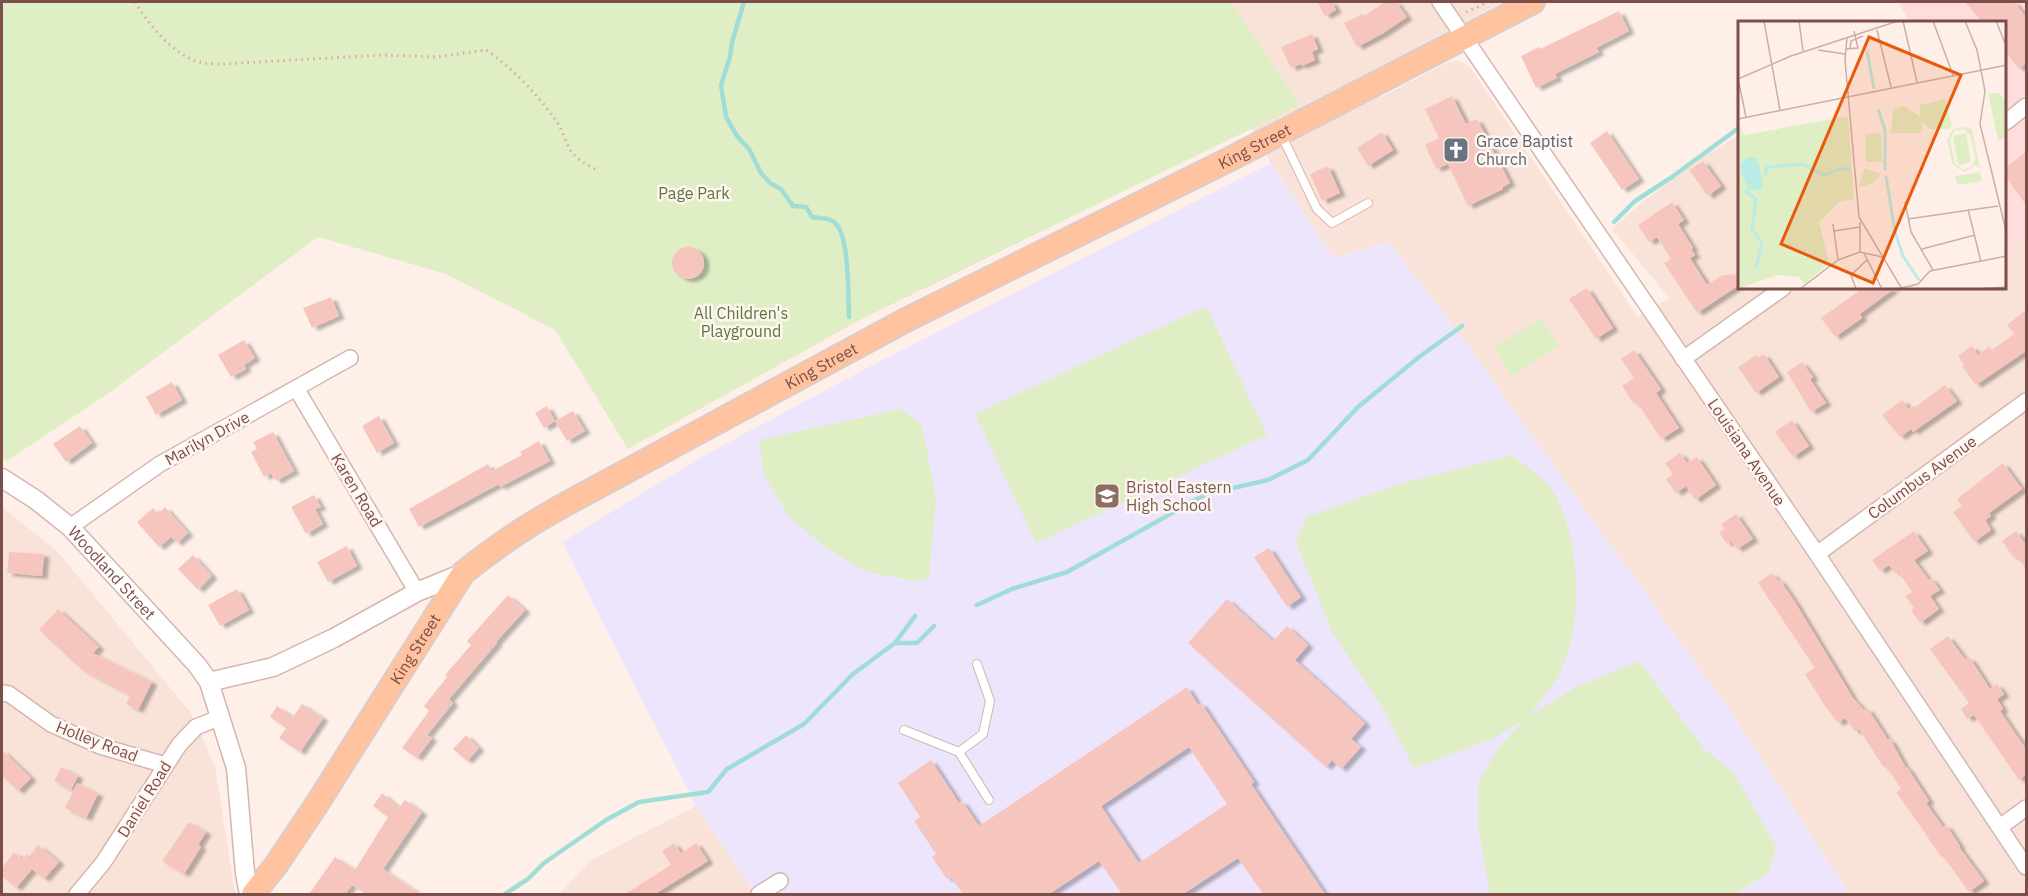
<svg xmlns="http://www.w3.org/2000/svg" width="2028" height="896" viewBox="0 0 2028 896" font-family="'IBM Plex Sans',sans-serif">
<defs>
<filter id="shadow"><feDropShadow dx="5.5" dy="3" stdDeviation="1.5" flood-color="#0004"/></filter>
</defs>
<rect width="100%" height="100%" fill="#fef0e9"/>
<path fill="#f9e3d9" d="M1231,2H1502L1367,74L1381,97L1448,62L1458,60L1470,67L1638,317L1669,298L1612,229L1640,204L1704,156L1740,135V288H2006V254L2026,240V894H1849L1734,717L1389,242L1334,258L1271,163L1251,128L1300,105Z
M2,507L58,552L191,713L215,766L235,894H2Z
M696,806L756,894H559L591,860Z"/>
<path fill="#ffdddc" d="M1898,2H2026V240L2006,254V22H1910Z"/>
<path fill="#ede5fb" d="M1271,163L1334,258L1389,242L1456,329L1734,717L1849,894H756L696,806L562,542L712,451L884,359Z"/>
<path fill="#e0eec5" d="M2,2H1231L1300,105L858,321L628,449L555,330L446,274L318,237L106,395L7,461L2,459Z
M1206,306L1267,435L1036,543L975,414Z
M1541,318L1559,346L1512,376L1494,348Z
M901,409L922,425L936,498L929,578L916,581L867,572L825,547L788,516L764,474L759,440Z
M1512,455C1523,464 1546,480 1553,491C1581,539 1583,616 1563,666C1557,683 1539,701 1530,716L1576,687L1639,661L1705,750L1734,773L1776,847L1769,872L1735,894H1490L1479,832L1478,783L1498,748L1526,719L1494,738L1414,768L1381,705L1332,632L1296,542L1307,517L1400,484Z"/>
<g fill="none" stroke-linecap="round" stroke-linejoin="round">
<path stroke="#a0ddd7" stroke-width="4.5" d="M744,2L732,42L730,57L721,85L726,117L737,136L749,149L761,173L770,183L781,189L793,206L806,207L812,217C820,219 827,217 834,222C850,234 848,296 849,317
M1614,222L1635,201L1672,177L1740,127
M977,605L1012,589L1067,572L1206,494L1268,480L1308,460L1358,407L1419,357L1462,326
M895,643L915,616
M505,894L528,879L544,863L606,820L639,802L708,792L727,769L804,724L853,674L895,643H917L934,626"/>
</g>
<path fill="#f6c6be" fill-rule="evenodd" filter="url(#shadow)" d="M1317,2H1332L1336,10L1325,16Z
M1385,2H1396L1407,17L1382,34L1357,47L1344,23L1363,14L1364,16Z
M1965,2H2014L2026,17V63L2019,69L2006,52V22H1982Z
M1619,11L1629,31L1596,48L1599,52L1555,74L1557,78L1536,88L1521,56L1539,47L1540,49Z
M1312,34L1318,49L1312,52L1315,60L1302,66L1301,64L1291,68L1281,47Z
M1452,96L1466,124L1477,119L1510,183L1503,187V189L1468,206L1448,164L1436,169L1425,145L1439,138L1425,109Z
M1607,131L1639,179L1622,190L1590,143Z
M1382,132L1393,150L1368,166L1357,148Z
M2026,152V205L2006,177V167Z
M1703,161L1721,186L1708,196L1689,170Z
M1328,166L1340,193L1322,201L1310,174Z
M1672,202L1684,220L1678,224L1693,248L1691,249L1695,255L1690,258L1707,285L1722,275L1738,274L1739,285L1697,313L1664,263L1671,259L1657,237L1649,242L1638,225Z
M672 263a16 16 0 1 1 32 0a16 16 0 1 1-32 0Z
M1587,288L1613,328L1596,339L1569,299Z
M1863,288H1895L1860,314L1862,318L1835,337L1821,318Z
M331,297L339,316L312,328L303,308Z
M2026,310V351L1976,385L1962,366L1964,365L1958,356L1972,346L1978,355L1989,347L1992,350L2014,334L2007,325Z
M244,340L255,358L244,365L246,369L231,377L218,355Z
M1634,350L1661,389L1656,393L1679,428L1661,439L1637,402L1634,404L1622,386L1634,378L1621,359Z
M1764,354L1779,377L1756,393L1738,367L1756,355L1758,358Z
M1802,362L1813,377L1810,379L1826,403L1811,412L1787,372Z
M172,382L182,400L156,415L146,397Z
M1945,385L1957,401L1913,432L1911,429L1900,437L1882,415L1902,400L1909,409L1913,406L1915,407Z
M547,406L555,421L544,428L535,413Z
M573,411L585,431L567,441L555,421Z
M379,416L394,443L377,453L362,426Z
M1792,420L1809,446L1793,457L1775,432Z
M80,426L92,443L66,462L53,444Z
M273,432L294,471L276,481L271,473L264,477L251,452L257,449L253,442Z
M539,441L550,461L500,487L499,484L419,527L409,509L488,464L492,471L522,455L520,452Z
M1680,453L1687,463L1697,457L1716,485L1695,500L1686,486L1676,493L1666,479L1673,474L1665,463Z
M2003,463L2022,489L1989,513L1991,516L1985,520L1991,530L1974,542L1953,512L1962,506L1957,499Z
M314,495L321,507L315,509L323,524L306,534L291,507Z
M165,507L188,533L177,543L171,537L159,547L137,522L153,508L158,514Z
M1736,514L1753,539L1737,549L1731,541L1727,544L1719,532L1724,529L1721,524Z
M1914,531L1928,551L1914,560L1929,580L1931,578L1940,590L1930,596L1939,609L1920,623L1911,610L1914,608L1905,596L1912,592L1898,571L1895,573L1889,565L1880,571L1872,560Z
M2016,531L2026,545V569L2016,555L2013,557L2002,541Z
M347,546L357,566L328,582L317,562Z
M1269,548L1301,597L1287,607L1254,557Z
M9,552L44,554L42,576L7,573Z
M193,555L212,576L198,590L178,569Z
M1772,573L1778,581L1780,580L1795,602L1853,698L1863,709H1868L1888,740L1890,739L1906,768L1907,767L1929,801L1926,803L1943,827L1946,825L1960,846L1959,847L1984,881L1969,892L1944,857L1942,858L1911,813L1896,792L1901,789L1886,766L1884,768L1859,729L1855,732L1845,718L1838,723L1823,703L1805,674L1815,668L1758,583Z
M237,589L249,610L220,626L208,605Z
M508,595L525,610L496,642L497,643L449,699L453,703L427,735L432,738L417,758L402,748L429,711L424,706L447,677L445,675L471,645L467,641Z
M1227,599L1273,641L1287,626L1308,645L1295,660L1365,723L1351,739L1361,747L1341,769L1332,760L1326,767L1188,643Z
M58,609L99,647L93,653L152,682L138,710L126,704L130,695L82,670L39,630Z
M1948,636L1964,658H1970L1990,689L1997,684L2004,694L1997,699L2003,709L2000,711L2026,749V774L2019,780L1974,715L1967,719L1961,709L1969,703L1930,649Z
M1187,687L1198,705L1201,703L1254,782L1251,784L1325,894H1263L1238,858L1183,894H1122L1099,861L1049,894H963L951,877L947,879L932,857L936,854L914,821L920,817L898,783L931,760L959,803L962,801L979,826ZM1189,747L1227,804L1139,863L1101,806Z
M302,704L323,718L300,752L279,738L286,728L270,717L277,706L293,717Z
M466,735L479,748L467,761L453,749Z
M2,750L31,778L18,791L2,776Z
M61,767L78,776L71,790L54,781Z
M77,783L98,794L86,818L65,808Z
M382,793L399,808L405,800L422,812L383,869L420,894H366L352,885L345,894H309L335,857L355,870L388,817L373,806Z
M189,822L206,832L198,845L201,847L184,874L162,861Z
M674,843L681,853L696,843L708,861L655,894H625L671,865L662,851Z
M38,845L59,862L44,879L32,869L16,888L2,876V868L14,852L23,860L27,854L30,856Z"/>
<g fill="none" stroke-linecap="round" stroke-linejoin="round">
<g stroke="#d5b6af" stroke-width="10">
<path id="service" d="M1281,134L1317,209L1332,223L1368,203
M904,730L959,752L983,734L990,701L977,664
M959,752L989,800"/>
</g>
<g stroke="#d5b6af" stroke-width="18">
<path id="minor" d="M1440,2L1817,554L2026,867
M2006,122L2026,106
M1683,359L1783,288
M296,388L417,592
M70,527L160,464L350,358
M1817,554L2026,401
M2,693L9,694L51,724L100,746L165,765
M2000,827L2026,808
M77,894L103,863L179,745L196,727L221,717
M759,894L780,881"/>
</g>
<g stroke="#d5b6af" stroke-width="21">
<g id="tertiary">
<path id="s1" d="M2,478L36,500L70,527L197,665L209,682L236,768L245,873L249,894"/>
<path d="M209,682L273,667L334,638L417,592L463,573"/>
</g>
</g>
<g stroke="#dacdcc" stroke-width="26">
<g id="primary">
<path id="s2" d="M253,894L276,865L315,807L463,573C495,547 528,525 564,505L904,321L1230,159L1533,2"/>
</g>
</g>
<path stroke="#dca8a0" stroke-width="3" stroke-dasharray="1.5 4.5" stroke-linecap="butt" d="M135,2C149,25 175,58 204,63C210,64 217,64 223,64L382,55L437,57L486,50C513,68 538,95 557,122C563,131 565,142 571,151C577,160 588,165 597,170
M1466,12L1484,4"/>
<use href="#service" stroke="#fff" stroke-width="8"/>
<use href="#minor" stroke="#fff" stroke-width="15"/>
<use href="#tertiary" stroke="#fff" stroke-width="18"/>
<use href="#primary" stroke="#ffc39f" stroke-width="22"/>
</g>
<defs>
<g id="church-square" transform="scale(1.35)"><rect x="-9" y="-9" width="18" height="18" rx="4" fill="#6b7280" stroke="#fff6f1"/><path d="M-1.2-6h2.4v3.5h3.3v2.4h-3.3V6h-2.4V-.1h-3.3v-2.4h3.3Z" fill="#fff"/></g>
<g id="school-square" transform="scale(1.35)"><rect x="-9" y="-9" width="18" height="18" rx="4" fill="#8d6e63" stroke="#fff6f1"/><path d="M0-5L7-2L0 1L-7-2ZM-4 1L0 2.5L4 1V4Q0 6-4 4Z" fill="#fff"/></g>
</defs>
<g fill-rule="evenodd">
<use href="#church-square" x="1456" y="150"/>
<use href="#school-square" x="1107" y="496"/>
</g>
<g text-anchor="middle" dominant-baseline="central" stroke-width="5" stroke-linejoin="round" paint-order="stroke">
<g font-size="16" fill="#5b616d" stroke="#fff6f1" text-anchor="start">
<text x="1476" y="141">Grace Baptist<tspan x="1476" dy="18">Church</tspan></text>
</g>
<g font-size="16" fill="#7c4e49" stroke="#fff6f1">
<text stroke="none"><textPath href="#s2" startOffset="1284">King Street</textPath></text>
<text stroke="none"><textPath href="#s2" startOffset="798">King Street</textPath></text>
<text transform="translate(207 438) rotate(-29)">Marilyn Drive</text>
<text transform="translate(1747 452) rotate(56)">Louisiana Avenue</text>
<text transform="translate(1922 477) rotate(-36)">Columbus Avenue</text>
<text transform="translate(357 490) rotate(59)">Karen Road</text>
<text stroke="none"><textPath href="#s1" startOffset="146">Woodland Street</textPath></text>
<text stroke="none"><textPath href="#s2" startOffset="294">King Street</textPath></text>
<text transform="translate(97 741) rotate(21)">Holley Road</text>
<text transform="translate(144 799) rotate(-58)">Daniel Road</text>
</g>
<g font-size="16" fill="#5b773a" stroke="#fff6f1">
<text x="694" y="193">Page Park</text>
<text x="741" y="313">All Children's<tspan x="741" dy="18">Playground</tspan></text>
</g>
<g font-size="16" fill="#785e54" stroke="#fff6f1" text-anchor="start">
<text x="1126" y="487">Bristol Eastern<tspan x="1126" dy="18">High School</tspan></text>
</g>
</g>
<g transform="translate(1738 21)">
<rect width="268" height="268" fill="#fef0e9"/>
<path d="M250,72H261L268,80V117L260,119ZM207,78L214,105L210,108H193L184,101L183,112H153L155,88L166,85L182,96V84ZM110,95L116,178L101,181L81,201L91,242L67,263L61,256L39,254L0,268V100L6,114ZM227,106L234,108L242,148L238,144L227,151L215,144L209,119L215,108ZM226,108L233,115L237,138L234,145L226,149L217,143L212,119L216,110ZM143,112L144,141H128L127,113ZM228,112L233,141L220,144L215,115ZM127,147L143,153L135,162L125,165H121ZM242,151L244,160L219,164L217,155Z" fill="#e0eec5" fill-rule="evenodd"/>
<path d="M10,136L18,137L21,144L25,166L20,170L10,167L3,152V142Z" fill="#baebe5"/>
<path fill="none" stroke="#baebe5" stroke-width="3" d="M129,30L136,68M140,88L147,109V149M27,155L29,146L64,143L87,154L103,147L113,150M148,155L157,211L165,235L181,259M12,166L8,171L18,178L14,208L24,222L18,248"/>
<path fill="none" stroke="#caafa9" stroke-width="1.5" d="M26,0L42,89M61,0L65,30M165,0L179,61M195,0L215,54M227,0L239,29L247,70L242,103L269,214M258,0L269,27M139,9L153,66M109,16L107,39L121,196L164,268M108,28L120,27L116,10M112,28L113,20L125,15M80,29L107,33M0,57L8,96M0,58L53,35L160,0M0,98L269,44M167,181L173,211L195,249M230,188L243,241M170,198L260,185M122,201V231M95,203L100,239M96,210L122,206M184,228L237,214M126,232L144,268M163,267L180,263L192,250L269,235M62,268L100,239L122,231L144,236M118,268L113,254L129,239M238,268L269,266"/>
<path fill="#e8590c" fill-opacity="0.15" stroke="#e8590c" stroke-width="3" d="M131,16L223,54L135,262L43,223Z"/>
<rect width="268" height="268" fill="none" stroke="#7c4e49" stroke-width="3"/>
</g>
<rect width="2028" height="896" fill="none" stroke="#7c4e49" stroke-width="6"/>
</svg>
